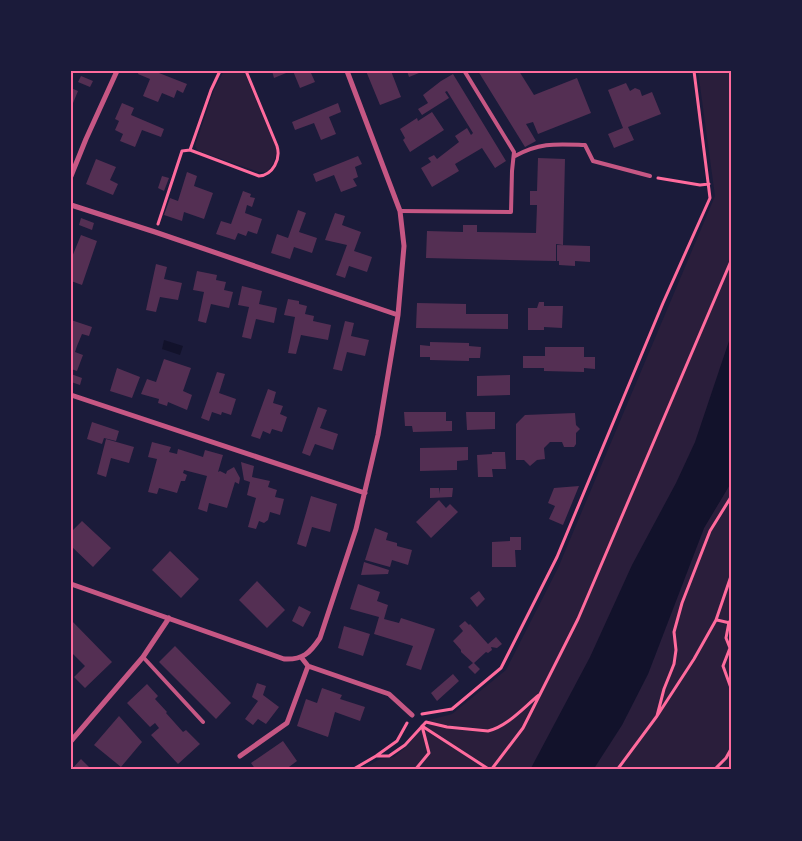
<svg xmlns="http://www.w3.org/2000/svg" width="802" height="841" viewBox="0 0 802 841" font-family="Mulish,sans-serif">
<rect width="100%" height="100%" fill="#1b1b3a"/>
<path fill="#2a1e3b" d="M224,71H244L276,148C277,158 273,164 267,172H259L198,151L195,146L214,90Z
M698,71H731V770H593L622,725L648,674L704,528L720,500L696,536L582,770H360L380,759L394,757L408,745L429,720L452,714L506,670L558,568L715,196Z"/>
<path fill="#12122b" d="M731,335V483L704,528L648,674L622,725L593,770H530L590,657L632,565L676,483L695,442Z
M164,340L183,346L180,355L162,349Z"/>
<path fill="#542f53" d="M139,71H159V73L187,84L183,93L177,90L174,98L162,93L158,102L143,96L150,79L138,74Z
M272,71H291L274,78Z
M293,71H315L311,73L315,82L300,88Z
M366,71H391L401,97L380,105Z
M407,71H424L409,77Z
M478,71H519L534,95L577,78L591,113L538,134L533,122L526,124L536,141L525,147Z
M453,74L506,161L495,168L482,148L455,164L459,171L432,187L421,168L431,162L428,158L434,155L437,159L459,142L455,136L467,128L471,135L473,133L447,91L445,92L449,98L422,115L418,109L428,103L423,95L441,81Z
M81,76L93,81L90,87L78,82Z
M626,83L630,91L635,88L640,90L642,96L652,92L661,114L628,127L634,140L614,148L608,134L623,128L608,90Z
M71,88L78,91L71,108Z
M122,103L134,108L131,115L164,129L161,137L142,130L135,147L120,141L123,134L115,130L119,121L115,119Z
M338,103L341,112L329,117L336,134L321,140L314,123L295,130L292,122Z
M432,112L444,130L410,152L403,140L405,138L400,129L417,118L418,121Z
M358,156L362,164L355,167L358,177L353,179L357,186L341,192L334,175L316,182L313,174Z
M538,158L565,159L563,245L556,244V261L426,258L427,231L463,232V225H477V232L536,233L537,205H530V191H537Z
M96,159L116,167L110,180L118,184L113,195L86,184Z
M187,172L197,176L194,186L213,193L204,219L184,212L182,221L164,215L170,198L178,201Z
M162,176L169,178L164,191L158,188Z
M243,191L251,194L250,197L255,198L252,207L247,205L245,213L262,219L257,234L248,231L246,236L238,233L235,240L216,234L221,221L231,224Z
M298,210L306,213L299,232L317,238L312,253L294,247L290,259L271,253L277,234L288,238Z
M335,213L345,216L342,225L361,232L354,251L372,257L367,272L349,266L345,278L336,275L347,245L325,240Z
M81,218L94,223L92,230L79,225Z
M81,235L97,241L82,285L71,281L72,257Z
M557,245L590,246V262L575,261V266L559,265V261H557Z
M156,264L167,267L164,279L182,283L178,300L160,297L156,312L146,310Z
M197,271L217,275L216,280L226,282L224,290L233,292L229,308L211,304L206,323L198,321L204,292L193,290Z
M242,286L262,291L259,304L277,308L274,323L256,319L251,339L242,337L249,307L238,305Z
M288,299L299,301V304L307,306L305,314L314,316L313,321L331,325L328,340L301,335L296,354L288,353L295,317L284,315Z
M539,302H544V306H563L562,328L544,327V330H528V308H537Z
M417,303L466,304V314H508V329L416,328Z
M71,320L92,327L89,336L82,334L77,346L75,352L83,355L77,371L71,369Z
M345,321L354,323L351,336L369,340L365,356L347,352L342,371L333,369Z
M430,342L469,343V346L481,347L480,358H469V361L430,360V357H420V345L430,346Z
M545,347H584V357H595V369L584,368V372L544,371V368H523V356H545Z
M164,359L191,368L183,391L192,395L187,410L168,402L167,406L158,403L159,399L141,394L147,379L156,382Z
M117,368L140,377L132,398L110,391Z
M217,372L225,374L219,393L236,399L231,415L222,412L221,415L212,412L209,421L201,418Z
M71,374L82,378L80,385L71,382Z
M510,375V395L477,396V376Z
M268,389L276,392L273,403L283,406L280,414L287,417L282,432L272,429L270,434L263,431L260,439L251,436Z
M318,407L327,410L320,428L338,434L333,450L315,444L310,456L302,453Z
M404,412H446V421H452V431L413,432L412,426H405Z
M466,412H495V429L467,430Z
M575,413L576,425L580,429L576,433V444L574,447H564L562,442H550L544,448L545,459L537,460L530,466L524,460H516V424L525,415Z
M92,422L119,431L116,441L104,438L102,444L87,439Z
M106,439L134,447L129,463L111,458L106,477L97,474Z
M152,442L171,447L169,452L177,454L178,449L203,457L205,450L223,455L218,472L220,471L226,474L227,471L234,467L240,478L239,484L235,482L227,508L209,503L207,512L198,509L207,476L184,470L183,473L187,475L185,481H181L177,493L159,488L157,494L148,492L157,459L148,457Z
M468,447V460L457,461V470L420,471V448Z
M492,452H505L506,469H492L493,477H478L477,455L492,454Z
M241,462L254,466L252,477L270,481L268,487L277,490L275,497L284,499L280,515L270,512L268,520L264,523L259,521L256,529L248,527L256,498L247,495L250,482L244,480Z
M579,486L563,525L549,519L555,506L548,503L554,488Z
M430,488H439V494L440,488H453L452,497L430,498Z
M311,496L337,504L330,532L312,527L306,547L297,544Z
M439,500L446,508L450,504L458,512L431,538L416,522Z
M82,521L111,548L93,567L71,546V532Z
M375,528L388,533L386,540L397,543V546L412,550L408,565L392,560L390,567L365,560Z
M510,537H521V550H515L516,567H492V542L510,541Z
M170,551L199,579L181,598L152,570Z
M364,562L389,570L388,574L361,575Z
M257,581L285,610L267,628L239,600Z
M358,584L380,592L377,601L388,605L384,619L399,623L401,618L435,629L421,670L406,665L413,646L374,634L379,617L350,609Z
M479,591L485,599L477,607L470,598Z
M299,606L311,612L303,627L292,621Z
M71,620L112,662L85,688L74,677L85,666L71,652Z
M465,621L469,625L470,624L488,644L496,637L502,644L497,648L491,647L492,650L488,653L486,652L474,663L480,669L475,674L468,667L473,663L461,652V650L453,641L463,631L459,626Z
M344,626L370,634L363,656L338,648Z
M175,646L231,703L216,719L159,662Z
M453,674L459,681L437,701L431,693Z
M257,683L266,686L263,695L279,707L266,724L258,719L253,725L245,719L258,701L252,697Z
M147,684L158,696L155,699L167,712L166,713L183,732L186,730L200,744L178,764L151,735L159,728L155,723L150,727L127,703Z
M322,688L342,695L340,699L365,707L360,721L335,712L328,737L297,726L306,699L317,703Z
M119,716L142,742L121,767L94,745Z
M283,741L297,761L285,770H256L251,763Z
M81,759L92,770H71Z"/>
<g fill="none" stroke-linecap="round" stroke-linejoin="round">
<path stroke="#ff6b9d" stroke-width="3" d="M190,150L211,90L220,71
M658,178L700,185L709,184
M158,224L182,151L190,150L259,176C273,175 281,159 277,146L246,71
M717,620L730,623
M729,622L726,638L730,648L723,666L731,688
M422,714L452,709L501,668L557,557L663,303L710,198L694,71
M657,716L664,689L674,664L676,650L674,632L682,603L710,531L731,497
M422,726L490,770
M376,756H389L405,745L426,722L447,727L488,731C508,726 524,707 539,695
M352,770L376,756L397,741L407,723
M415,770L429,753L422,726
M491,770L523,728L578,619L731,261
M617,770L657,716L694,659L716,620L731,576
M714,770L726,758L731,749"/>
<path stroke="#c65784" stroke-width="4" d="M515,156C540,142 557,144 585,145L593,161L650,176
M400,211L511,212L512,171L514,152L465,72
M143,657L203,722"/>
<path stroke="#c65784" stroke-width="5" d="M71,176L86,139L117,71
M71,205L155,232L398,315
M71,395L365,493
M71,584L284,659C303,660 310,653 320,638L356,529L378,435L398,315L404,246L400,211L347,71
M301,657L308,666L389,694L412,715
M71,741L143,657L169,618
M240,756L287,723L308,666"/>
</g>
<rect width="802" height="841" fill="none" stroke="#1b1b3a" stroke-width="145"/>
<rect x="72" y="72" width="658" height="696" fill="none" stroke="#ff6b9d" stroke-width="2"/>
</svg>
